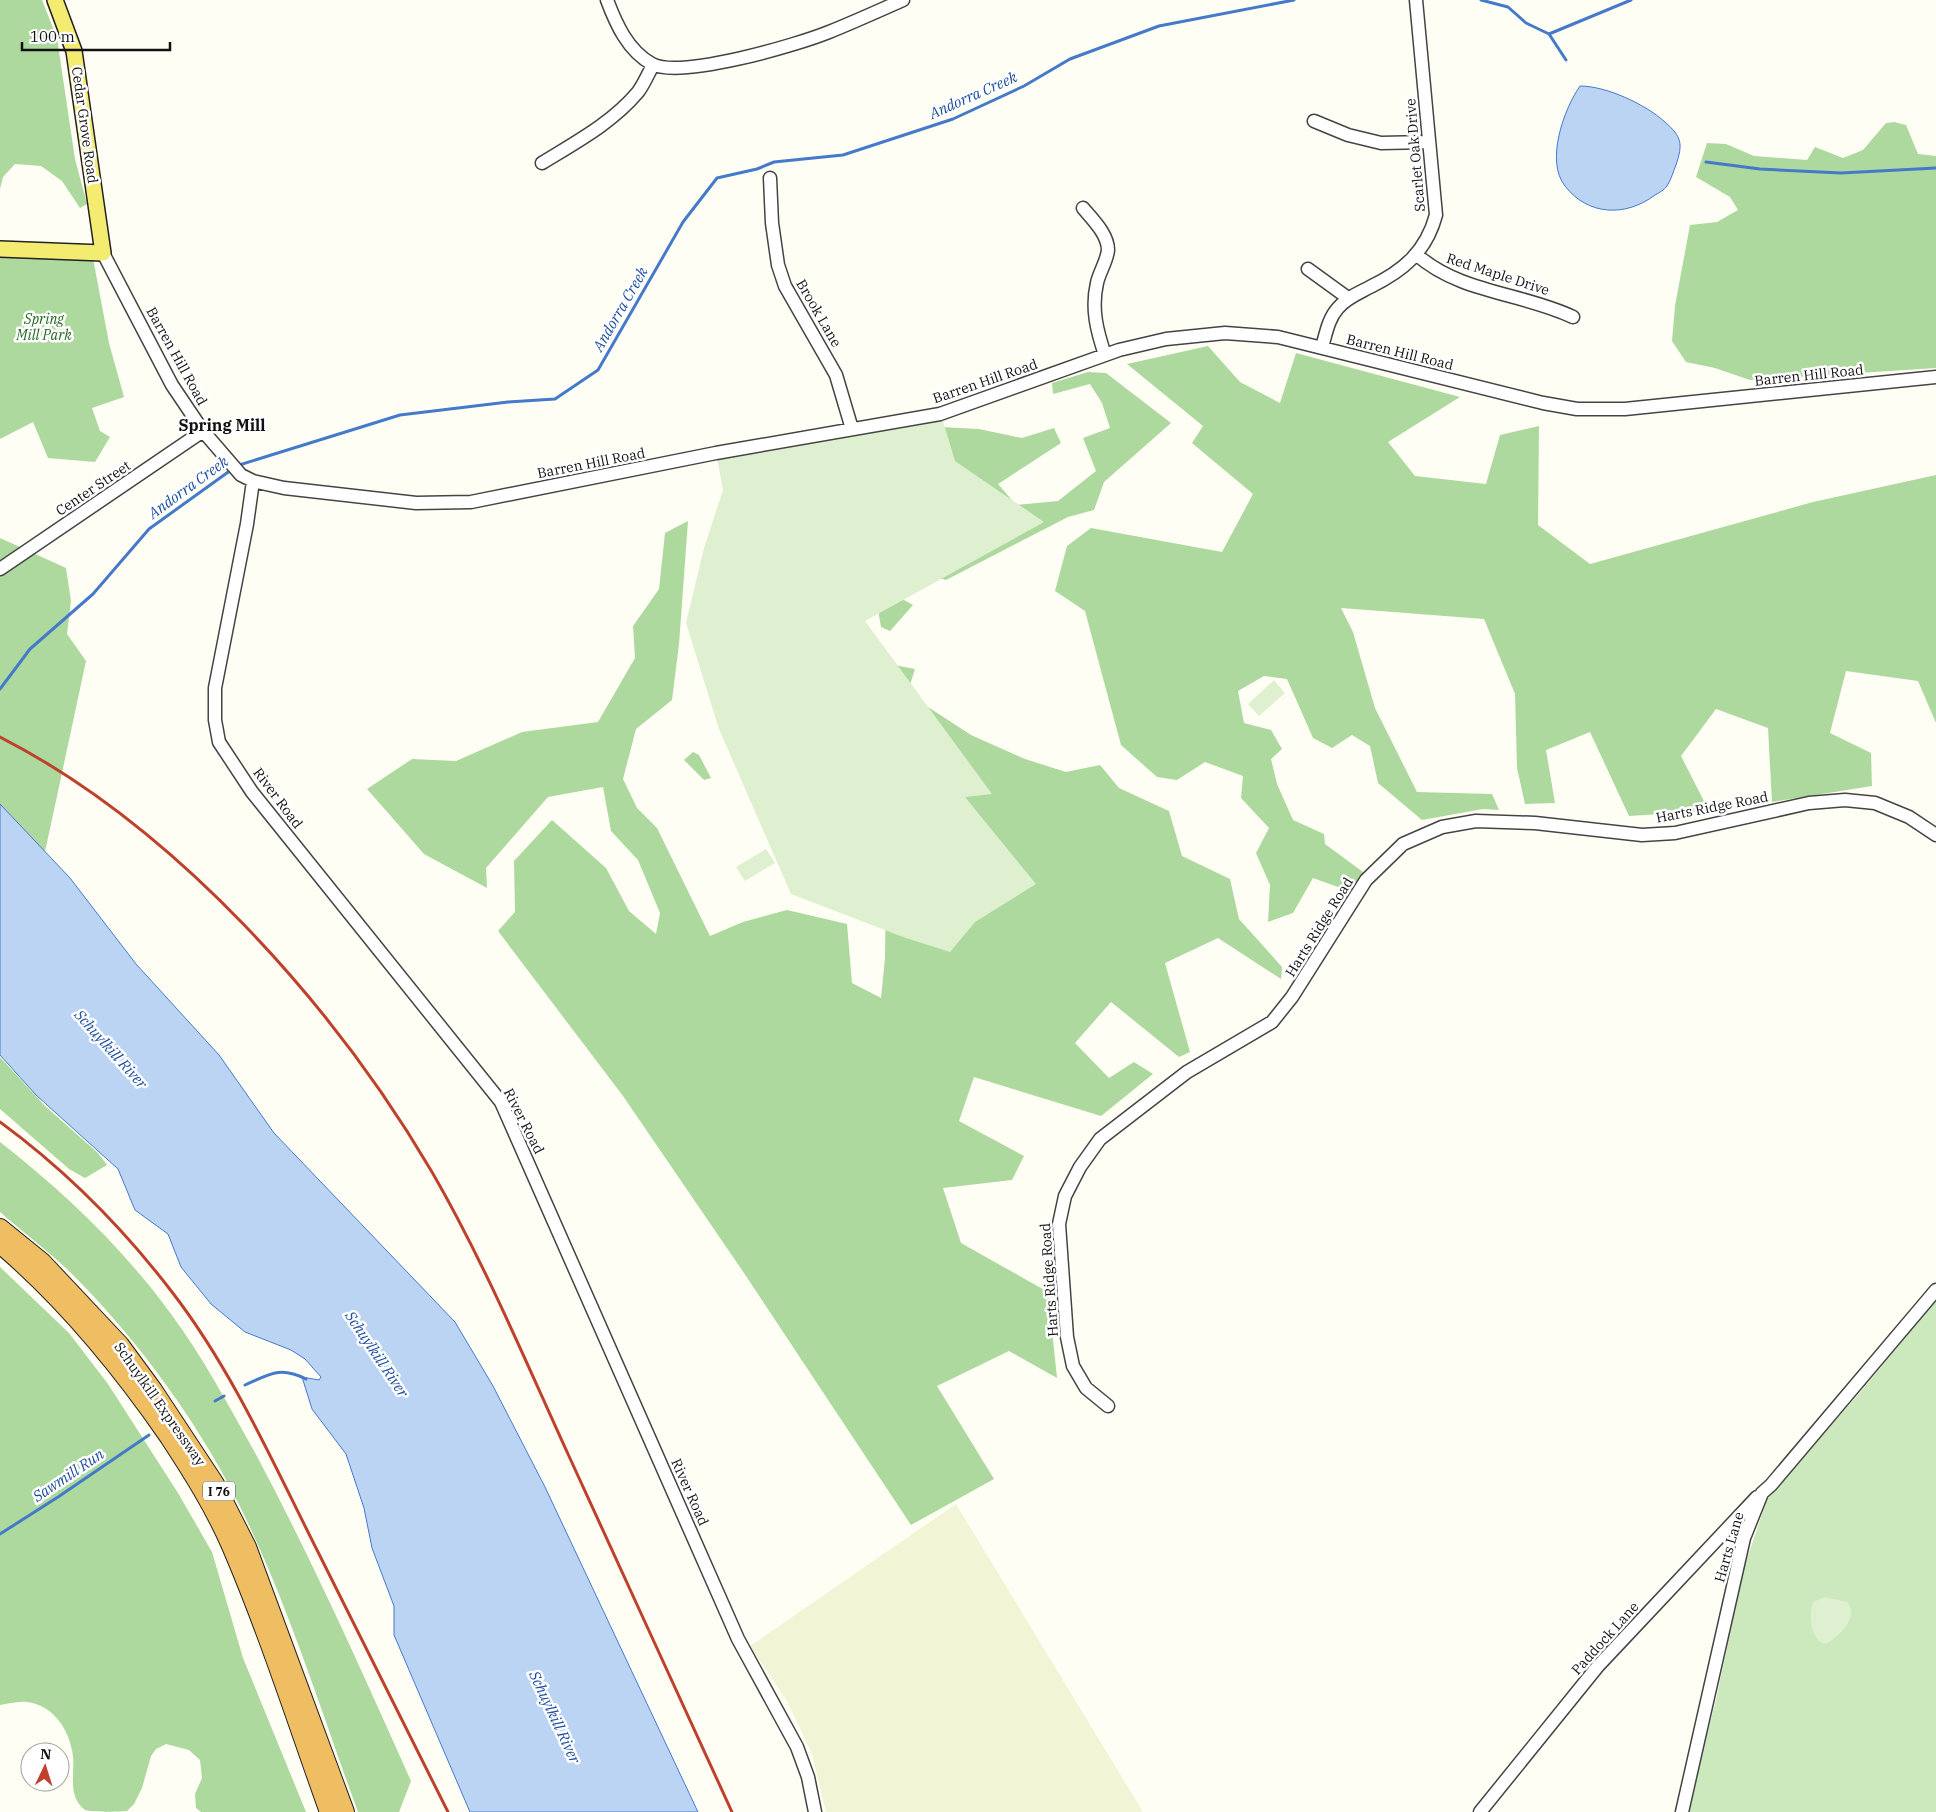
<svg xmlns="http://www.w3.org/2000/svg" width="1936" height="1812" viewBox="0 0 1936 1812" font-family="'IBM Plex Serif',serif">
<rect width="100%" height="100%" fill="#fffef5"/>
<path fill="#f1f4d5" d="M956,1504L1143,1812H826L812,1754L787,1701L750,1646Z"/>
<path fill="#cce9be" d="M1936,1300V1812H1687L1716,1700L1743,1571L1768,1496L1858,1395Z"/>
<path fill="#add99e" d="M0,0H42L57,38L75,159L87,204L80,208L62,181L41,166L15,164L3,177L0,189Z
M1894,122L1906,125L1918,154L1936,156V368L1750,380L1715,368L1686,362L1672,341L1675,306L1690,225L1717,222L1738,210L1730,197L1696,177L1707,143L1726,144L1754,156L1807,160L1815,147L1843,158L1863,150L1886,123Z
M0,249L92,253L109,343L124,397L92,408L100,431L110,437L95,462L48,458L33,422L0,439Z
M1208,346L1240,382L1280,403L1296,353L1460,397L1388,442L1415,476L1486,484L1500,435L1539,426L1538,525L1590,564L1813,502L1936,475V723L1918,681L1846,671L1830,733L1871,753L1872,786L1772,802L1768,728L1716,709L1681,756L1709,811L1629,816L1590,732L1546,750L1555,803L1525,804L1517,768L1515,694L1484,619L1341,608L1353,632L1375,708L1417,792L1492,794L1499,810L1483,809L1422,820L1378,783L1370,746L1352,735L1332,748L1313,738L1287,679L1264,676L1238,691L1244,723L1271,730L1282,749L1271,759L1277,784L1293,820L1324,834L1325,844L1363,872L1352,892L1313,878L1293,913L1268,922L1270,885L1256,853L1269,828L1241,798L1243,776L1205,762L1177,780L1157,777L1121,745L1085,611L1055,591L1067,546L1091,528L1222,552L1253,494L1192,443L1203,426L1127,364Z
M1088,372L1106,373L1171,423L1104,482L1094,510L1068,517L946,580L893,564L941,427L979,429L1022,438L1054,428L1061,443L998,484L1016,505L1058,501L1096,471L1083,438L1110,428L1102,403L1090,384L1053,394L1052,383Z
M688,521L679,644L672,700L636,729L623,779L637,808L657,828L710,936L743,922L787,910L847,924L852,983L881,998L885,958L889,664L915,669L908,691L925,705L971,735L1025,759L1066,772L1100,765L1119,788L1169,811L1182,856L1230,879L1239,919L1282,967L1281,979L1218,938L1165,963L1190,1052L1179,1057L1111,1002L1075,1043L1109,1078L1134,1062L1153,1074L1101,1116L974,1077L959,1121L1024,1156L1012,1180L943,1188L961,1243L1048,1292L1057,1378L1009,1351L937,1386L994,1479L911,1525L746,1276L623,1096L498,931L515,912L514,861L552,820L606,868L629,911L656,934L660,913L638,860L611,831L603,787L548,797L486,868L487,888L424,854L367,789L412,759L456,761L522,732L598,722L635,658L633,626L659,589L665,533Z
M0,538L66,568L71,601L67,634L86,661L45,852L0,804Z
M888,591L913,605L890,631L881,627L877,604Z
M693,752L699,755L711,778L704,780L684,760Z
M0,1057L45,1106L98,1153L107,1165L85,1178L69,1169L0,1109Z
M0,1142C64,1192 123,1248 171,1314C203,1357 227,1403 253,1449C311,1557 361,1669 411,1781L399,1812H358C322,1714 291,1613 246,1519C205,1431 139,1340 69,1271C47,1250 23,1232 0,1212Z
M0,1267L69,1333L108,1384L178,1493L212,1552L243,1658L306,1812H201L196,1808L195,1794L202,1778L200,1760L189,1750L166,1744L156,1749L151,1756L142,1788L134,1804L127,1811C117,1812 93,1812 85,1810C67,1796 75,1774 73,1756C70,1731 54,1705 27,1702C18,1701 8,1704 0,1705Z"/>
<path fill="#dff0d0" d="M943,421L955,461L1044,522L865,621L992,794L965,797L1036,884L975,922L950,952L903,937L791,894L719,729L686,623L704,548L723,490L716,453L910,423Z
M1274,680L1285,693L1259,716L1248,704Z
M766,849L775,863L745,881L736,867Z
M1825,1597L1847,1602C1860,1616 1839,1637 1826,1644L1822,1643C1810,1635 1809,1615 1813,1602Z"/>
<path fill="#bbd4f4" stroke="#447ac9" d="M1580,86C1606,86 1645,104 1665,122C1682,137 1683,144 1676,165C1673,172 1671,180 1667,186C1664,190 1659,193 1655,195C1626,217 1588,216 1565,186C1545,161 1564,109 1580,86Z
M0,804L70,878L136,964L219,1055L274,1133L455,1322L493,1386L545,1487L698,1812H470L394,1635V1606L372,1548L364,1508L346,1454L312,1409L302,1377L319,1380L321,1377L305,1359L291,1350L245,1332L211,1304L181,1267L168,1234L135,1210L118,1169L36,1095L0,1055Z"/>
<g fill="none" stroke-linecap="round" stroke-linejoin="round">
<path stroke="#447ac9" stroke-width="3" d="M1481,0L1508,7L1526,23L1549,34L1631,0
M1549,34L1566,60
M1706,162L1760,169L1841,173L1936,168
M236,466L400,415L508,402L555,399L598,370L683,222L717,178L757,169L774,162L843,155L953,119L1024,86L1070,59L1159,26L1294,0
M0,689L30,649L93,594L149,529L231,470
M245,1385C270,1374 280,1366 306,1379
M215,1401L224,1396
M0,1534L58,1497L149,1435"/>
<g stroke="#444" stroke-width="15">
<path id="minor" d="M607,0C616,24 628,51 652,64C681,79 797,45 829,32C854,22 878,11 903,0
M1314,121L1348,135L1381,143L1428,142
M542,163C576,142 612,123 638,92C644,84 648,74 653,65
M770,178L772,223L778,265L785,286L836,375L852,429
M1083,208C1092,219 1108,234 1108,250C1107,261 1099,273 1097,283C1091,309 1097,331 1105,355
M103,253L172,385L203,431L241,475L253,481L284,488L416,503L471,502L716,453L940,414L1119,350L1166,339L1225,333L1278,337L1543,403L1577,409H1625L1936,377
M1417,255C1460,293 1523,293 1573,317
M1308,269L1348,298
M1322,347C1326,334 1328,319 1338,308C1346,298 1359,293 1370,287C1403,271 1426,252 1436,215L1416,0
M253,481L247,524L215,688V720L219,742L252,792L501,1102L738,1639L797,1747L808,1777L815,1812
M0,569L203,431
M1108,1406L1086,1388L1073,1366L1067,1337L1059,1224L1065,1196L1080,1167L1100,1139L1187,1072L1272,1022L1292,997L1366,880L1403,844L1442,827L1476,821L1535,823L1642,835L1675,833L1809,803L1845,800L1875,803L1909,817L1936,835
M1480,1812L1598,1666L1757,1497
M1682,1812L1744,1538L1762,1493L1771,1485L1936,1290"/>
</g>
<g stroke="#222" stroke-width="18">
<path id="major" d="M0,249L103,253L74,51L55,0"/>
</g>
<g stroke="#222" stroke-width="20">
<path id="highway" d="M0,1228L42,1262L120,1345L153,1390L215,1484L247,1547L345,1812
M0,1244C66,1300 120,1366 169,1437C192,1472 214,1507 231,1546C268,1632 297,1723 329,1812"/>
</g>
<use href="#minor" stroke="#fff" stroke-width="12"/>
<use href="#major" stroke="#f3ec70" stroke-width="15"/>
<use href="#highway" stroke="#efbd62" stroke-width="18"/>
<path stroke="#bd412c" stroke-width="3" d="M0,737C174,826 334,1005 432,1172C484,1262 525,1360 568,1454C623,1573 677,1693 732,1812
M0,1122C64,1169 123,1228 172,1292C233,1371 274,1465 319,1554C362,1640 405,1726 448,1812"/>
</g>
<g text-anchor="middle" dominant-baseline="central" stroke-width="5" stroke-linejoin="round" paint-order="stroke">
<rect fill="#fff" stroke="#585858" stroke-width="1" x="203" y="1481.5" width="32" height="19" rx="4"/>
<g font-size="12" font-weight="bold" fill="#111">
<text x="219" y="1491">I 76</text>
</g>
<g font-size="14" fill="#111" stroke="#fff">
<text transform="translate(85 125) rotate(82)">Cedar Grove Road</text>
<text transform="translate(1415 155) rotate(-95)">Scarlet Oak Drive</text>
<text transform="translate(1498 274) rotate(18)">Red Maple Drive</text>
<text transform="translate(819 313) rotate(60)">Brook Lane</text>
<text transform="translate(1400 352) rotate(14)">Barren Hill Road</text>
<text transform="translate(177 356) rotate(61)">Barren Hill Road</text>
<text transform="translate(1809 375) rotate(-6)">Barren Hill Road</text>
<text transform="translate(985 381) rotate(-19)">Barren Hill Road</text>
<text transform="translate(591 463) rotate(-11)">Barren Hill Road</text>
<text transform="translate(93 488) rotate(-34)">Center Street</text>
<text transform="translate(278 798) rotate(53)">River Road</text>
<text transform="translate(1712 807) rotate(-11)">Harts Ridge Road</text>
<text transform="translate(1319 927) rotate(-58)">Harts Ridge Road</text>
<text transform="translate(524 1121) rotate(63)">River Road</text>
<text transform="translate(1049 1280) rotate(-94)">Harts Ridge Road</text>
<text transform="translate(160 1404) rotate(55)">Schuylkill Expressway</text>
<text transform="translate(690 1492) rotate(66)">River Road</text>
<text transform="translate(1729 1547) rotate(-74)">Harts Lane</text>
<text transform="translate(1605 1638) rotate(-48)">Paddock Lane</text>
</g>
<g font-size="14" font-style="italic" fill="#236722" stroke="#fff">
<text x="44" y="319">Spring<tspan x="44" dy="16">Mill Park</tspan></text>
</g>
<g font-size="15" font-style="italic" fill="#1d4d9f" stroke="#fff">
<text transform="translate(973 95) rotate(-24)">Andorra Creek</text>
<text transform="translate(620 309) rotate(-60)">Andorra Creek</text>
<text transform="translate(188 487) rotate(-36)">Andorra Creek</text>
<text transform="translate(111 1049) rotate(48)">Schuylkill River</text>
<text transform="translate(377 1354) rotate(56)">Schuylkill River</text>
<text transform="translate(68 1475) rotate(-34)">Sawmill Run</text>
<text transform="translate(555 1717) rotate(65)">Schuylkill River</text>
</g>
<g font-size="16" font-weight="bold" fill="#111" stroke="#fff">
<text x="222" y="425">Spring Mill</text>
</g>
</g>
<g transform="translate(45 1767) rotate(4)"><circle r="24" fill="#ffffff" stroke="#a0a0a0"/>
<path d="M0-4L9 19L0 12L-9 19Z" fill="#bd412c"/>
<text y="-8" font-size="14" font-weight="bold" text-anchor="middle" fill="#111111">N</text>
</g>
<path d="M22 42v8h148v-8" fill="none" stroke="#111111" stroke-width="2.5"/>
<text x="30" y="42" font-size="15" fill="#111111" stroke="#ffffff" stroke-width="4" paint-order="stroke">100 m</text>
</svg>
